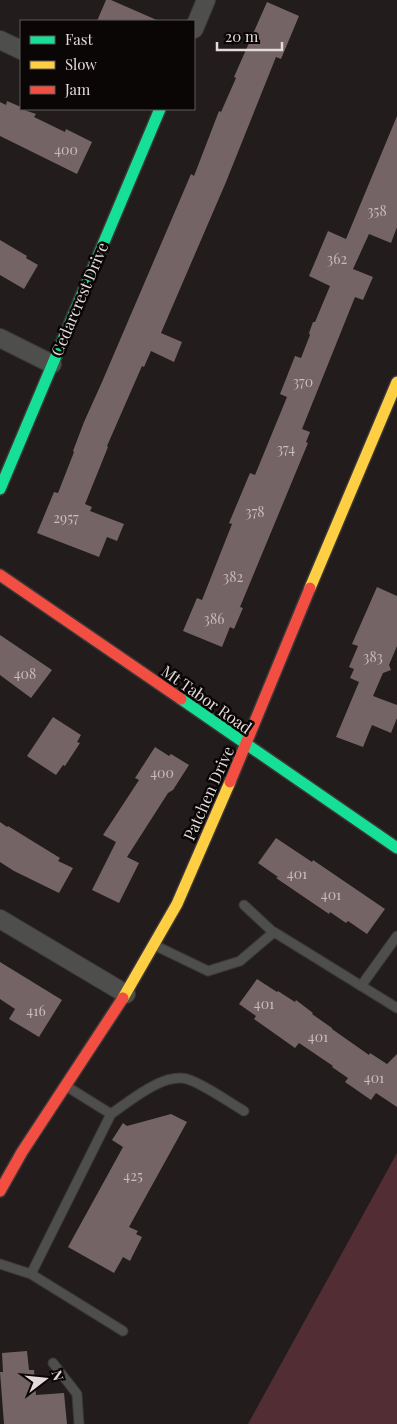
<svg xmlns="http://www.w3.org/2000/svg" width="397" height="1424" viewBox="0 0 397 1424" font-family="'Playfair Display',serif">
<rect width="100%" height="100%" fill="#221c1c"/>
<path fill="#522d33" d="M397,1153V1424H248Z"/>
<path fill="#756466" d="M106,0H111L159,21H97Z
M267,2L299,16L281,59L276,57L226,182L161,333L182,342L174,362L151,351L144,367L142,366L107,446L108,447L85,504L92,507L90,511L124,524L117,541L107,537L99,557L37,533L54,492L58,493L74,452L73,451L84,422L102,382L191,174L194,176L219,111L221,112L236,78L234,77Z
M7,101L21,107V109L36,114L34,117L65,132L66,129L92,142L77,174L0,136V102L6,105Z
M397,116V227L391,243L369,234L353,269L373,277L363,300L355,297L302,429L310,432L306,442L308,443L240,607L243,608L234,629L230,627L222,647L183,631L197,598L202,600L232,524L229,523L250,473L255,475L287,397L280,394L295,356L301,358L310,335L309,333L313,322H315L330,286L309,276L328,231L346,239Z
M0,240L27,256L26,258L38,265L24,289L0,275Z
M377,587L397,596V646L389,665L391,670L383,673L373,696L397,705V718L391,733L372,725L363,747L336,737L359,682L350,678L354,669L349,667L358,646L352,644Z
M0,635L52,670L31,698L0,675Z
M53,717L81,735L77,742L80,743L65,766L63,765L56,775L27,756Z
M155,747L169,756L171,754L189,765L173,790L168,793L127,857L139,863L119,903L92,890L116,842L103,835L139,780L135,778Z
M0,822L7,827L8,826L60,858L58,861L73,868L59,893L14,871L0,862Z
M276,838L312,862L313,860L385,909L367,934L348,921L346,923L330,912L329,914L276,878L278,877L258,863Z
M0,962L62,1000L39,1037L9,1019L15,1009L0,999Z
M257,979L277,992L278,991L295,1002L296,1000L313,1013L312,1014L332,1028V1029L369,1055L370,1053L387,1064L397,1054V1107L376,1093L371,1100L345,1082L348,1078L332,1067L333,1066L299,1043L295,1048L254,1019L256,1016L239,1004Z
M171,1114L187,1122L129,1227L138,1231L136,1234L142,1237L130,1261L123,1257L114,1273L68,1247L123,1147L112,1140L123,1123L127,1126Z
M27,1351L29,1370H34L36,1395L64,1393L67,1424H4L0,1372H3L2,1353Z"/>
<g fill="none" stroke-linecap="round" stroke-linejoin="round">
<g stroke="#3c3738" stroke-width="11">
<path id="lane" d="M244,905L274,933
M154,945L208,971L240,961L274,932L397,1008
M361,986L397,936
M111,1114C130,1101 166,1070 190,1080C208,1087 227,1101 244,1111
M0,1264L31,1274L111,1114L66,1086
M31,1274L123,1331
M53,1363L77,1394L79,1424"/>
</g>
<g stroke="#3c3738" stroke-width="20">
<path id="street" d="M194,29L206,0
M0,40L21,50
M0,338L52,364
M0,919L126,994"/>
</g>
<g stroke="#3c3738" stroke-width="14">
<path id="fast" d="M0,489L160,109
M181,699L397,848"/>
</g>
<g stroke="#3c3738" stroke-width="14">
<path id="slow" d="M310,588L397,382
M123,998L177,904L230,782"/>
</g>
<g stroke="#3c3738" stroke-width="14">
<path id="jam" d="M0,575L181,699
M230,782L310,588
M0,1191L22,1152L123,998"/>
</g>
<use href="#lane" stroke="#4e4e4d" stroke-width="9"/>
<use href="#street" stroke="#4e4e4d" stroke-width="18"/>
<use href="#fast" stroke="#16e098" stroke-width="11"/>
<use href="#slow" stroke="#ffcf43" stroke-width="11"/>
<use href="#jam" stroke="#f24e42" stroke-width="11"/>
</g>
<g text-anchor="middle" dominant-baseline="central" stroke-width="5" stroke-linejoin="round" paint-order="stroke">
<g font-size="14" fill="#c8bcbe">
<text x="66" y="149">400</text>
<text x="377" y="210">358</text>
<text x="337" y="258">362</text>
<text x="303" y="381">370</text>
<text x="286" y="448">374</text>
<text x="255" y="511">378</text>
<text x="66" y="517">2957</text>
<text x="233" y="576">382</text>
<text x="214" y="618">386</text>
<text x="373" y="656">383</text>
<text x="25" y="673">408</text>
<text x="162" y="772">400</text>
<text x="297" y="873">401</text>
<text x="331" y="894">401</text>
<text x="264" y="1003">401</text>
<text x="36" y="1010">416</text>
<text x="318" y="1036">401</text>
<text x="374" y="1077">401</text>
<text x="133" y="1175">425</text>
</g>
<g font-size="16" fill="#e3dadb" stroke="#0a0606">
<text transform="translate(79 299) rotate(-67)">Cedarcrest Drive</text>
<text transform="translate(207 699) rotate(35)">Mt Tabor Road</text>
<text transform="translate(208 793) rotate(-66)">Patchen Drive</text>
</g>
</g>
<rect x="20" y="20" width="175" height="90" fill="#0a0606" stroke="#615b5b"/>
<rect x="30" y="36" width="25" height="8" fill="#16e098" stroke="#615b5b"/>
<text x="65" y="45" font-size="15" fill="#e3dadb">Fast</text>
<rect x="30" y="61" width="25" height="8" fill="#ffcf43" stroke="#615b5b"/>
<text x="65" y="70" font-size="15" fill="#e3dadb">Slow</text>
<rect x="30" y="86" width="25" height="8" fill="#f24e42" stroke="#615b5b"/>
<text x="65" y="95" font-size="15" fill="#e3dadb">Jam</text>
<g transform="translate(45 1379) rotate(74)" stroke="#0a0606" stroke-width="4" paint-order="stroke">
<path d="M0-4L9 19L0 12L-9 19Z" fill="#e3dadb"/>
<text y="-8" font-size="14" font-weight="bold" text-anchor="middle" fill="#e3dadb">N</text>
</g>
<path d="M217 42v8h65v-8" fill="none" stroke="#e3dadb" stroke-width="2.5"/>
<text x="225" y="42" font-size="15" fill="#e3dadb" stroke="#0a0606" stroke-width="4" paint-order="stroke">20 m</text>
</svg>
